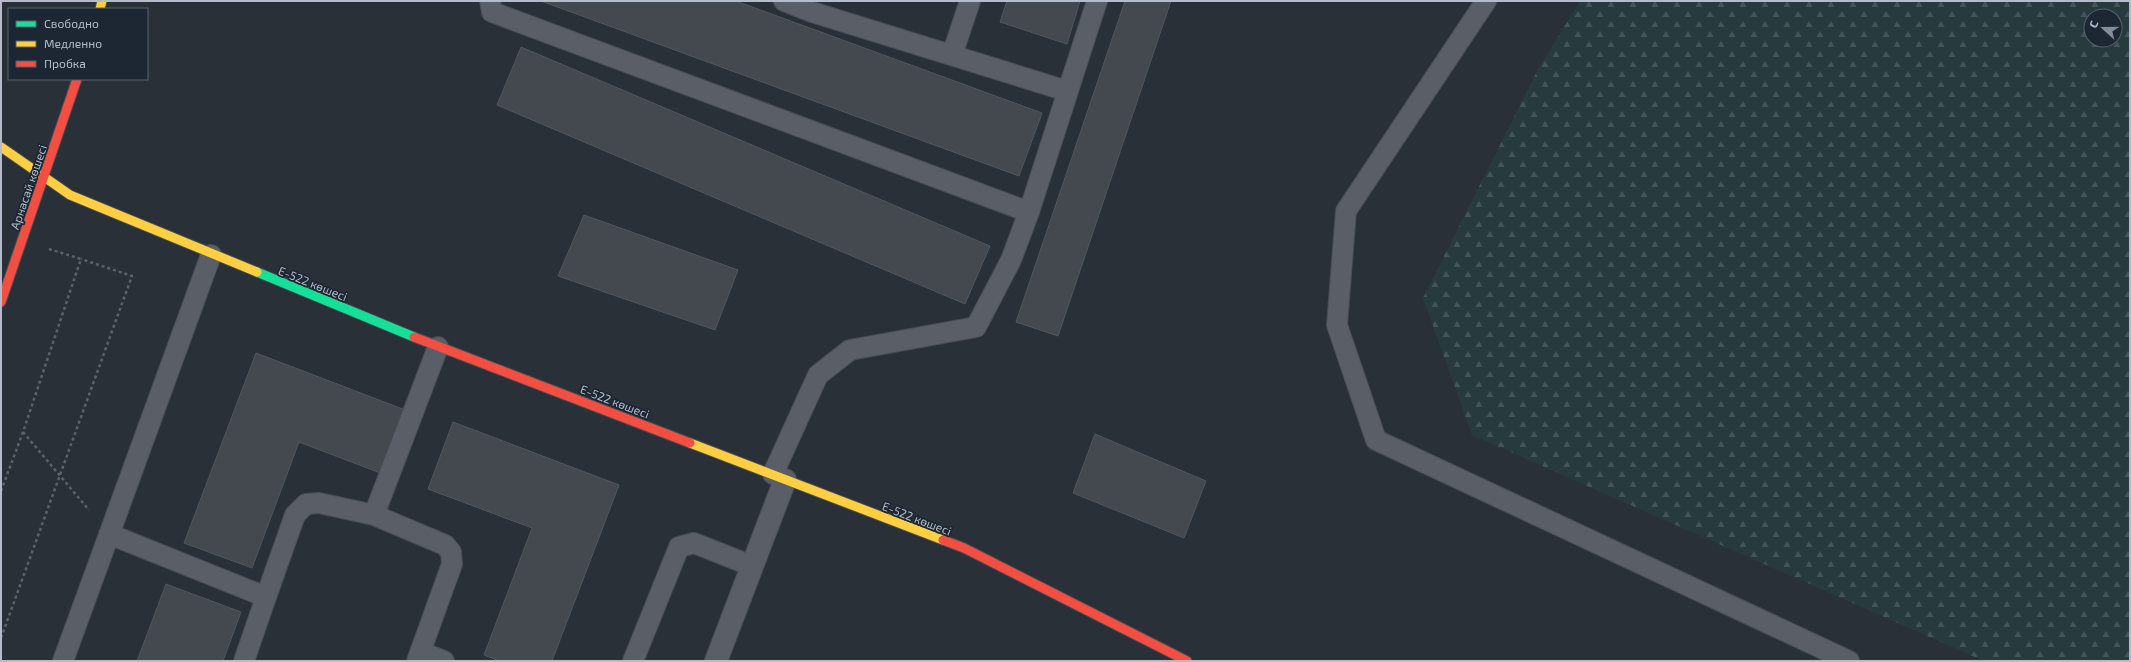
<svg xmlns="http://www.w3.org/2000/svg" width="2131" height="662" viewBox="0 0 2131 662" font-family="'Exo 2',sans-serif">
<defs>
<pattern id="forest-firs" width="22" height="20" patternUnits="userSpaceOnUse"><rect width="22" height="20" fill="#273a3e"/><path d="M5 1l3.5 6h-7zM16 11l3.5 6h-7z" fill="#445559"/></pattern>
</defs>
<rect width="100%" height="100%" fill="#2a3038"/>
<path fill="url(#forest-firs)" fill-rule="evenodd" d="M1580,1H2130V661H1984L1472,435L1423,298L1538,69ZM2091,16H2115V40H2091Z"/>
<path fill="#444950" stroke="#52575f" d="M541,1H736L1042,113L1019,176Z
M1007,1H1080L1067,44L1000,22Z
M1125,1H1171L1058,336L1016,322Z
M521,47L990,246L965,304L497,105Z
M584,215L738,270L715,330L558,276Z
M256,353L421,416L396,479L299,442L252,568L184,543Z
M453,422L619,485L552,661H500L484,655L532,528L428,489Z
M1095,434L1206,481L1184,538L1073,493Z
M166,584L241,612L223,661H137Z"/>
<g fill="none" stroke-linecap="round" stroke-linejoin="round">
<g stroke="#484c53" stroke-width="22">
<path id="lane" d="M490,1L492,12L1029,212L1097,1
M784,1L812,12L1067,91
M1486,1L1346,211L1337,325L1376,440L1849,661
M952,55L970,1
M773,474L818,375L850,350L976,327L1011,260L1029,212
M374,515L445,545L451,552L452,564L417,661
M109,534L266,597L295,515L306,504L319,503L374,515L438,347
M421,652L444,661
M63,661L211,255
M244,661L266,597
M633,661L679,547L694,543L752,566"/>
</g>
<g stroke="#484c53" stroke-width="24">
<path id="street" d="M716,661L785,480"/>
</g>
<g stroke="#484c53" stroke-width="11">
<path id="fast" d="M257,272L414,337"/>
</g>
<g stroke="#484c53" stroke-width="11">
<path id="slow" d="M100,9L102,1
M1,147L70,195L257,272
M690,443L943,540"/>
</g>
<g stroke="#484c53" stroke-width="11">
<path id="jam" d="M1,302L77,79
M414,337L690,443
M943,540L964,548L1187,661"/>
</g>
<path stroke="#5d636a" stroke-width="2.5" stroke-dasharray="3 3" stroke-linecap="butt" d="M23,432L89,510
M1,491L23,432L81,259L49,249
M1,638L132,276L81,259"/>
<use href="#lane" stroke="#5a5e66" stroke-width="20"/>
<use href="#street" stroke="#5a5e66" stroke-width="22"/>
<use href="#fast" stroke="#16e098" stroke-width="9"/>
<use href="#slow" stroke="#ffcf43" stroke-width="9"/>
<use href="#jam" stroke="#f24e42" stroke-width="9"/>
</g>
<g text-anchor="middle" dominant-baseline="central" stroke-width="3.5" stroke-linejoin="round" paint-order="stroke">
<g font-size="12" fill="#b4bcc9" stroke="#1d2633">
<text transform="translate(28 187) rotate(-71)">Арнасай көшесі</text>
<text transform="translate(313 283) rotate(22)">Е-522 көшесі</text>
<text transform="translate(615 401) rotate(21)">Е-522 көшесі</text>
<text transform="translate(917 518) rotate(21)">Е-522 көшесі</text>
</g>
</g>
<rect width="2131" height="662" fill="none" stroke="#b4bcc9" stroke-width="4"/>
<rect x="8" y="8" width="140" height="72" fill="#1d2633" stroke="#59626f"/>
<rect x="16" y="21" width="20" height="6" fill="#16e098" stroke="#59626f"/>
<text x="44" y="28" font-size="12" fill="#b4bcc9">Свободно</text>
<rect x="16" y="41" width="20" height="6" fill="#ffcf43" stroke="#59626f"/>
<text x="44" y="48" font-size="12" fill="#b4bcc9">Медленно</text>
<rect x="16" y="61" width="20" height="6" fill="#f24e42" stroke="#59626f"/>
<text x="44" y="68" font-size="12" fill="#b4bcc9">Пробка</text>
<g transform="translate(2103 28) rotate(291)"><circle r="19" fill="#1d2633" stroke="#59626f"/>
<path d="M0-3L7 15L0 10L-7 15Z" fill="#848b96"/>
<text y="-6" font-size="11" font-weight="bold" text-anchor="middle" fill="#b4bcc9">С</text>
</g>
</svg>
